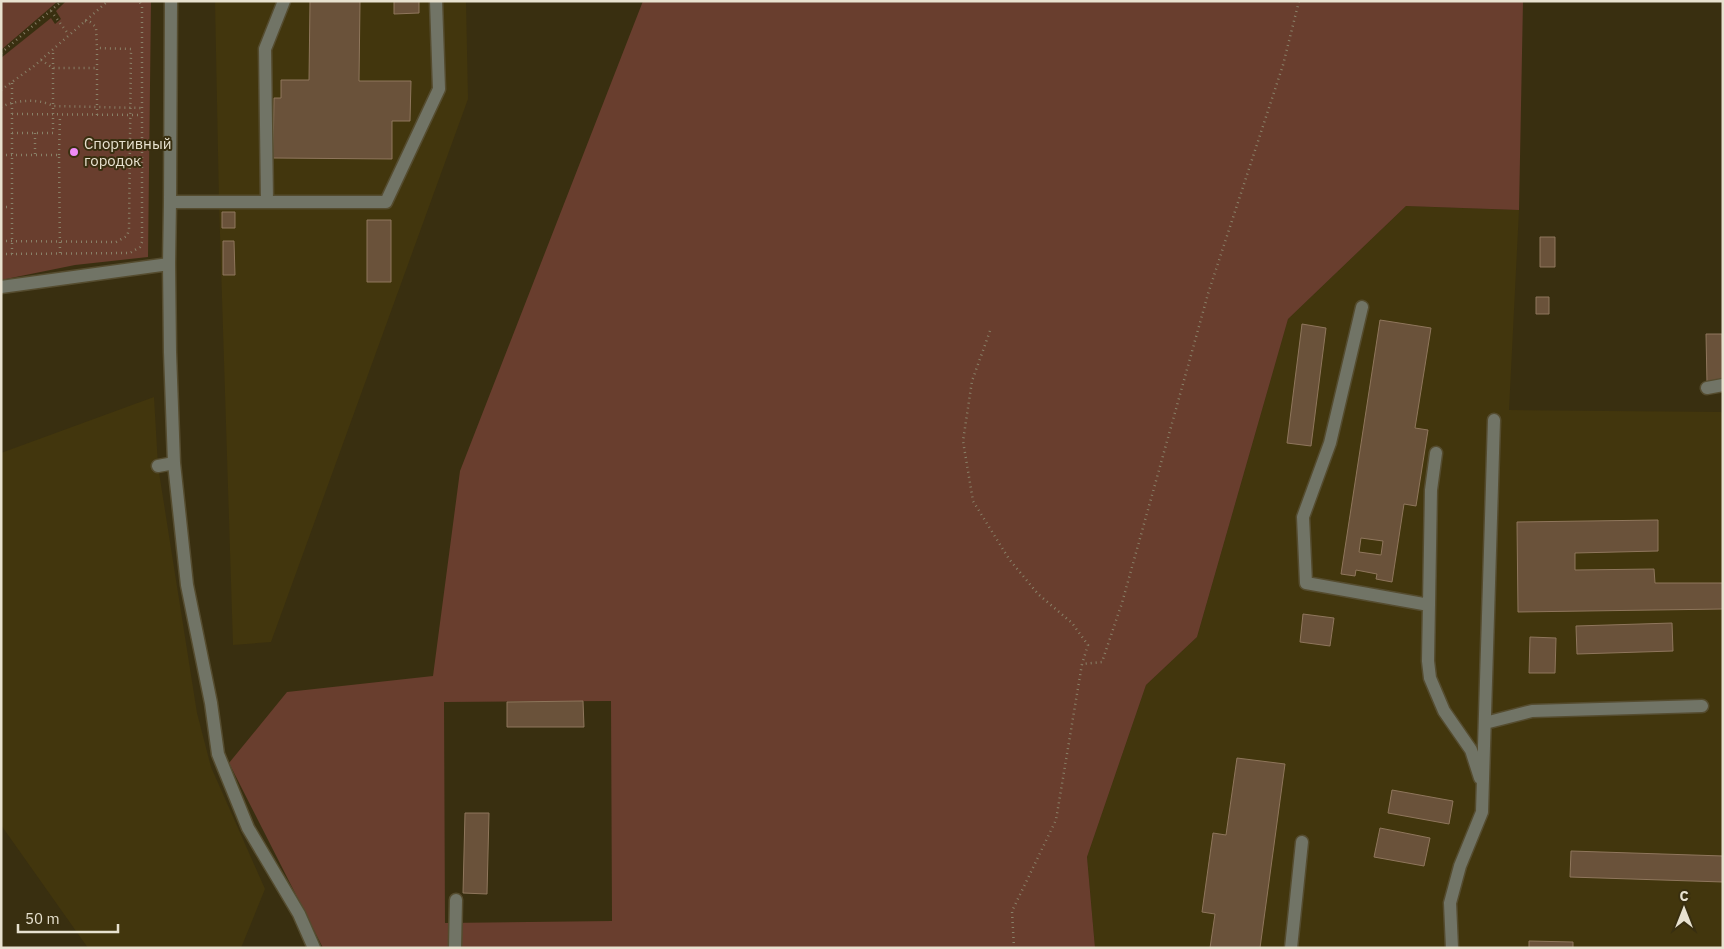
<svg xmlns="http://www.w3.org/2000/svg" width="1724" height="949" viewBox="0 0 1724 949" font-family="'IBM Plex Sans',sans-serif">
<rect width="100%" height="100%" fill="#392f10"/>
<path fill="#42360d" d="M215,1H466L468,99L271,642L233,645L219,202Z
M1406,206L1519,210L1509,410L1721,412L1723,414V948H1095L1087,857L1146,685L1197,637L1288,319Z
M154,397L158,466L197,713L211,767L265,889L241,948H88L1,825V453Z"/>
<path fill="#693e2e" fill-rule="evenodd" d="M1,1H58L1,50Z
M66,1H151L148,257L75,265L1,280V58L51,18L55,24L61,19L56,11Z
M643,1H1523L1519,210L1406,206L1288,319L1197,637L1146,685L1087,857L1095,948H323L229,763L287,692L433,676L460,471ZM611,701L612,921L445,923L444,702Z"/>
<path fill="#6a523a" stroke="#8f765c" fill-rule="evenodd" d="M310,1H360L359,81H411L410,121H392V159L273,158L274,98H281V80H309Z
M394,1H419V13L394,14Z
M222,212H235V228H222Z
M367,220H391V282H367Z
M1540,237H1555V267H1540Z
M223,241H234L235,275H223Z
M1536,297H1549V314H1536Z
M1380,320L1431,328L1415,428L1428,430L1416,506L1404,504L1392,582L1376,579L1377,574L1356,570L1355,576L1341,574ZM1361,538L1383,541L1381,555L1359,552Z
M1302,324L1326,328L1311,446L1287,443Z
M1706,334H1722L1723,383H1707Z
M1658,520V551L1575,553V570L1654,569L1655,583H1723V609L1518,612L1517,522Z
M1303,614L1334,618L1330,646L1300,642Z
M1672,623L1673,651L1577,654L1576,626Z
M1530,637L1556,638L1555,673H1529Z
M583,701L584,727H507V702Z
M1237,758L1285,764L1260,948H1210L1215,914L1202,912L1213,833L1226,835Z
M1392,790L1453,801L1449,824L1388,813Z
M465,813H489L487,894L463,893Z
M1380,828L1430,838L1424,866L1374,857Z
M1571,851L1723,856V882L1570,877Z
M1529,941L1573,942V948H1529Z"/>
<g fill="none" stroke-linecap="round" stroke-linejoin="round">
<g stroke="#554c2f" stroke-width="15">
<path id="minor" d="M171,1L170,202L169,264L170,352L174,463L187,585L211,703L218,754L248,828L299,914L314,948
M170,202H386L439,89L436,1
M267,202L265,49L284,1
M1,287L169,264
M1362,307L1330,443L1303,517L1306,583L1429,605
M1707,388L1723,385
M1436,453L1431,490L1428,661L1430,678L1444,711L1471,750L1480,778
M158,466L174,463
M1485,723L1532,711L1702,706
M455,948L456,900
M1291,948L1302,842
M1452,948L1450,903L1460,866L1482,812L1494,420"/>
</g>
<path stroke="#898168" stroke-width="2.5" stroke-dasharray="1 4" stroke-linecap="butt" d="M51,11L69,35
M85,21L90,22L96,27L97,48
M1,53L62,1
M41,60L53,68H97
M12,83V254
M1,90L34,66L108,1
M1,107C16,100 38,98 53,106L142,108
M12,114L142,115
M12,133H53V49
M35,133V155
M1,155H59L60,253
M59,155L60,115
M1,207H11
M1,241L116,242L127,236L129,230L131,49L97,48V115
M1,254L130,253L140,247L142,242V6L139,1
M990,331L972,381L963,441L973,501L1009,559L1038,594L1072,623L1088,645L1082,664
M1014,948L1012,911L1056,820L1082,664L1102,662L1122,603L1208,294L1283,65L1299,1"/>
<use href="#minor" stroke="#717466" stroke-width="12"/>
</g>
<circle fill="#ef8bf6" stroke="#392f10" stroke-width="2" cx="74" cy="152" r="5"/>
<g text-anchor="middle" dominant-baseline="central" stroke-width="4" stroke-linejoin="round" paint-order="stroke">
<g font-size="15" fill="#e8e2d0" stroke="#392f10" text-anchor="start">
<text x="84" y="143">Спортивный<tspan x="84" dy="17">городок</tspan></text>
</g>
</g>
<rect width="1724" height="949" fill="none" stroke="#e8e2d0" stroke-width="5"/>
<g transform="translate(1684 909)" stroke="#392f10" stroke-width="4" paint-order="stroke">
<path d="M0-4L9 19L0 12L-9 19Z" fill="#e8e2d0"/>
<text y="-8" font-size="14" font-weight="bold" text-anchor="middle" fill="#e8e2d0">С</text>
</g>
<path d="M18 924v8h100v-8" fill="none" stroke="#e8e2d0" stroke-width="2.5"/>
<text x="25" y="924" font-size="15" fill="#e8e2d0" stroke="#392f10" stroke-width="4" paint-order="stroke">50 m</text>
</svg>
